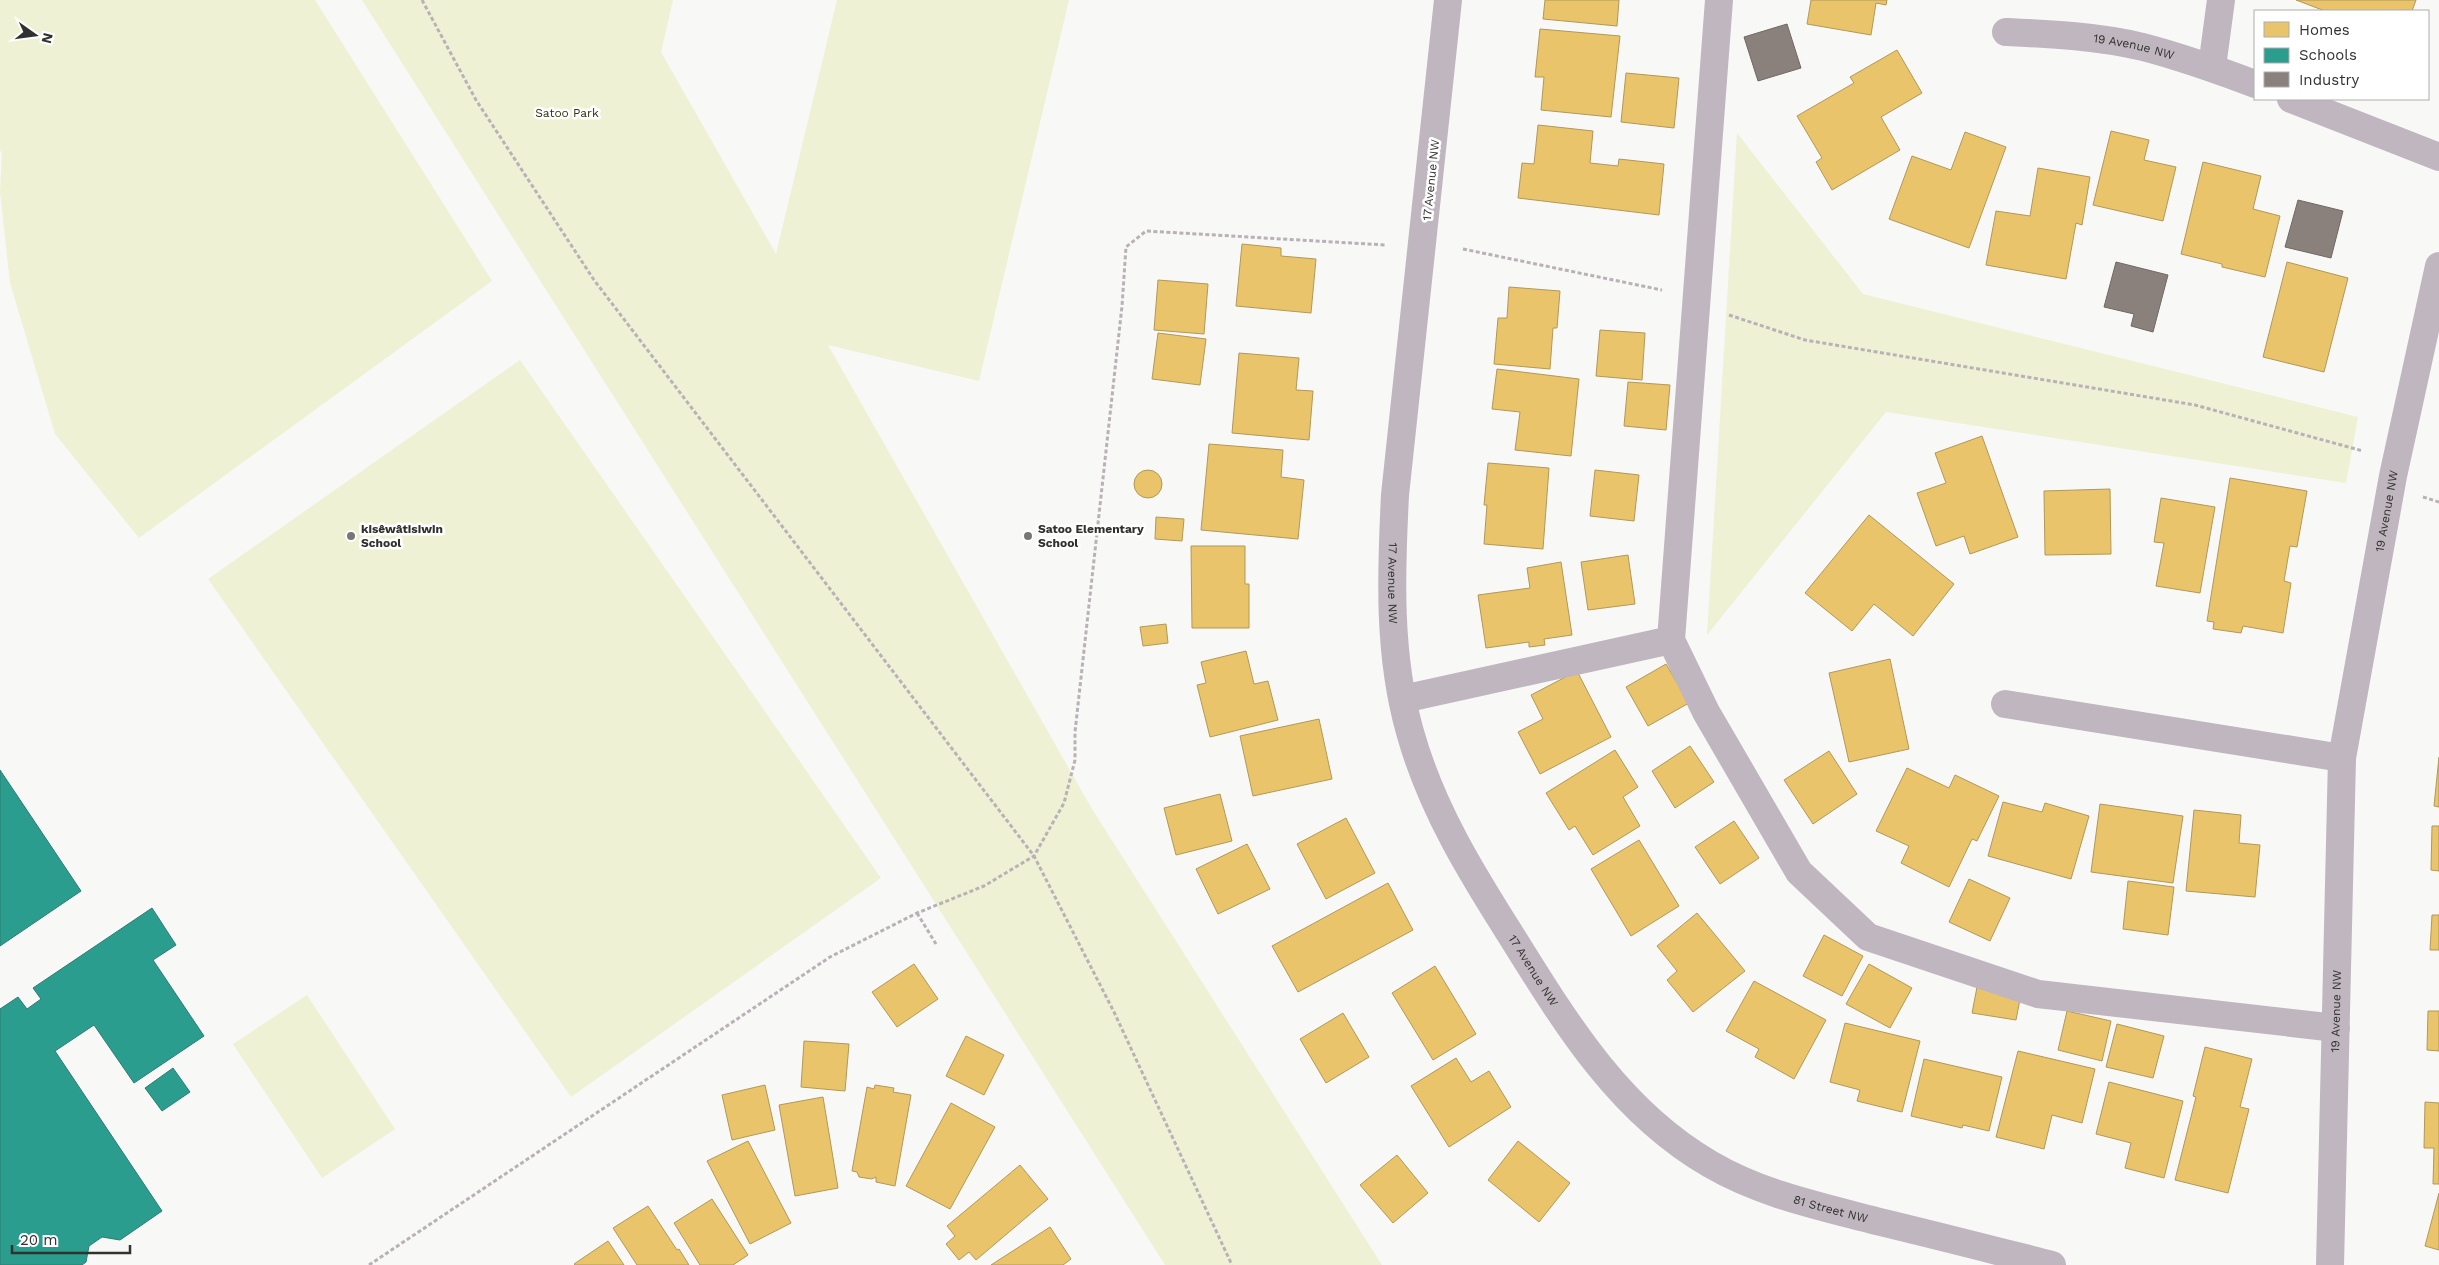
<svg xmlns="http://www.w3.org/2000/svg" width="2439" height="1265" viewBox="0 0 2439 1265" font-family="'Work Sans',sans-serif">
<rect width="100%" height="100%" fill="#f8f8f6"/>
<path fill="#eff1d4" d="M0,0H315L492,281L139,538L55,434L10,283L0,192L2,151L0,152Z
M362,0H673L661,52L776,254L837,0H1069L979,381L828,345L1092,809L1382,1265H1165Z
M1737,133L1863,294L2358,417L2346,483L1886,412L1707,635Z
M520,360L881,878L571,1097L208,579Z
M307,995L395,1129L322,1178L233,1044Z"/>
<path fill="#e9c46a" stroke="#b29858" d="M1545,0H1619L1617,26L1543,19Z
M1811,0H1887L1886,5L1876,3L1871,35L1807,24Z
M2296,0H2416L2412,11H2325Z
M1540,29L1620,36L1611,117L1541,110L1544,77H1535Z
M1897,50L1922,93L1881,117L1900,150L1832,190L1816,162L1822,158L1797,116L1854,83L1850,77Z
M1626,73L1679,78L1674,128L1621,122Z
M1538,125L1593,131L1590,163L1618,166L1619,159L1664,164L1659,215L1518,198L1522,163L1534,164Z
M2111,131L2149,140L2144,160L2176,167L2163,221L2093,205Z
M1965,132L2006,147L1969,248L1889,219L1912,156L1951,170Z
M2203,162L2261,176L2253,209L2280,216L2265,277L2222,267V264L2181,254Z
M2038,168L2090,177L2082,225L2076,223L2066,279L1986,265L1996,211L2030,216Z
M1242,244L1281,248V256L1316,259L1311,313L1236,306Z
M2287,262L2348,278L2324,372L2263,357Z
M1158,280L1208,284L1204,334L1154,330Z
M1509,287L1560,291L1557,328H1553L1550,369L1494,364L1498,318H1507Z
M1600,330L1645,333L1642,380L1596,376Z
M1158,333L1206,339L1200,385L1152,379Z
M1239,353L1299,358L1296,390L1313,391L1309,440L1232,433Z
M1497,369L1579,379L1571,456L1515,450L1520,412L1492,409Z
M1628,382L1670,385L1666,430L1624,426Z
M1982,436L2018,537L1970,554L1964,536L1936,546L1917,493L1946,483L1935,453Z
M1209,444L1283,450L1281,477L1304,480L1298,539L1201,530Z
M1488,463L1549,468L1543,549L1484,544L1487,505H1484Z
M1134 484a14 14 0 1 1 28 0a14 14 0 1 1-28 0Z
M1595,470L1639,475L1634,521L1590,516Z
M2230,478L2307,491L2297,547L2290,546L2284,581L2291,583L2283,633L2243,626L2241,633L2213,629L2214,622L2207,621Z
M2110,489L2111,554L2045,555L2044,491Z
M2161,498L2215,507L2200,593L2156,586L2164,543L2154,542Z
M1869,515L1954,584L1913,636L1874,604L1852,631L1805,593Z
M1156,517L1184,519L1182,541L1155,539Z
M1191,546H1245V584H1249V628H1192Z
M1628,555L1635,604L1588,610L1581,562Z
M1561,562L1572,635L1544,639L1545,645L1529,647V642L1486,648L1478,595L1530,588L1527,568Z
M1166,624L1168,643L1143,646L1140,627Z
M1246,651L1254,684L1268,681L1278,720L1210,737L1197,685L1206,683L1201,662Z
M1890,659L1909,749L1849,762L1829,673Z
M1666,664L1689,703L1648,726L1626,687Z
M1577,671L1611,737L1540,774L1518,732L1543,719L1531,695Z
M1319,719L1332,779L1253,796L1240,736Z
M1690,746L1714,782L1675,808L1652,771Z
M1615,750L1638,787L1623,797L1640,826L1593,855L1575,826L1569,830L1546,793Z
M1829,751L1857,794L1813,824L1784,780Z
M2439,757V807L2434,806Z
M1907,768L1949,788L1955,775L1999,796L1977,841L1972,839L1949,887L1901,863L1909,846L1876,831Z
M1220,794L1232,841L1176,855L1164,808Z
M2003,802L2042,812L2045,803L2089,816L2071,879L1988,856Z
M2100,804L2183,816L2173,883L2091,872Z
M2194,810L2241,815L2239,843L2260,845L2255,897L2186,891Z
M1346,818L1375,873L1326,899L1297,844Z
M1734,821L1759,858L1720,884L1695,847Z
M2432,826H2439V871L2431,870Z
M1639,840L1679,906L1631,936L1591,869Z
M1247,844L1270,889L1218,914L1196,869Z
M1969,879L2010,898L1990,941L1949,922Z
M2128,881L2174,887L2168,935L2123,929Z
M1388,883L1413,930L1298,992L1272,946Z
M1697,913L1745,971L1693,1012L1667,980L1677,971L1657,946Z
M2432,915H2439V950H2430Z
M1824,935L1863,956L1842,996L1803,976Z
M914,964L938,999L897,1027L872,992Z
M1869,964L1912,988L1890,1028L1846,1004Z
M1435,966L1476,1034L1433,1060L1392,993Z
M1754,981L1826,1020L1794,1079L1755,1057L1759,1049L1726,1031Z
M1978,982L2022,989L2016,1020L1972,1013Z
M2067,1011L2111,1021L2102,1061L2058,1050Z
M2428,1011H2439V1051L2427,1050Z
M1343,1013L1369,1057L1326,1083L1300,1039Z
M1845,1023L1920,1041L1902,1112L1857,1101L1860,1090L1830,1082Z
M2117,1024L2164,1036L2153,1078L2106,1067Z
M966,1036L1004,1055L984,1095L946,1076Z
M804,1041L849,1044L845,1091L801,1087Z
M2205,1047L2252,1059L2240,1107L2249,1109L2228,1193L2175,1180L2196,1097L2193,1096Z
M2018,1051L2095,1069L2082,1123L2052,1115L2044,1149L1996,1137Z
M1456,1058L1471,1082L1489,1071L1511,1107L1449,1147L1411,1086Z
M1924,1059L2002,1077L1989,1131L1963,1125L1962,1128L1911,1116Z
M2109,1082L2183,1101L2164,1178L2125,1168L2131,1143L2096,1134Z
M765,1085L775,1130L732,1140L722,1095Z
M875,1085L894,1088L893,1092L911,1095L895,1186L876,1182V1177L872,1179L859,1177L857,1172L852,1171L867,1087L874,1089Z
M823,1097L838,1188L795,1196L779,1105Z
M2425,1102L2439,1103V1184H2433L2434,1148H2424Z
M951,1103L995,1127L950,1209L906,1186Z
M748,1141L791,1223L750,1244L707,1161Z
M1518,1141L1570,1183L1539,1222L1488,1180Z
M1397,1155L1428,1193L1393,1223L1360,1185Z
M1020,1165L1048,1199L976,1260L969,1252L959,1260L946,1244L955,1236L947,1226Z
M2439,1193V1250L2425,1246Z
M712,1199L748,1255L733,1265H700L674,1223Z
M648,1206L677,1250L679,1249L689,1265H637L613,1228Z
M1050,1227L1071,1259L1063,1265H991Z
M608,1241L624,1265H575L574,1264Z"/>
<path fill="#2a9d8f" stroke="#2c7d72" d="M0,770L81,891L0,946Z
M152,908L176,945L153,960L204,1036L134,1083L94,1025L55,1051L162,1211L120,1240L102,1237L89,1246L86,1262L82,1265H0V1009L18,997L27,1009L41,999L33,988Z
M173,1068L190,1092L162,1111L145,1088Z"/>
<path fill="#8a817c" stroke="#6f6965" d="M1787,24L1801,68L1758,81L1744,37Z
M2298,200L2343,211L2331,258L2285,247Z
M2116,262L2168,275L2153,332L2131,326L2134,314L2104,307Z"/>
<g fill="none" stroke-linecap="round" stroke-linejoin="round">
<path stroke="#b8b1b7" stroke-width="3" stroke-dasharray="4 2.5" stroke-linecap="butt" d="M422,0L476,100L594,280L1034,856L1114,1012L1232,1265
M1463,249L1662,290
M1729,315L1805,340L2195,405L2363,451
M2423,497L2439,502
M917,913L936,944
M369,1265L830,957L917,913L984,886L1034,856L1064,803L1075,760V732L1122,306L1126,247L1146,231L1385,245"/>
<g stroke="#bfb6bf" stroke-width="28">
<path id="s1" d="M1448,0L1395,495C1391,574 1388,655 1410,732C1431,808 1472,874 1514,940C1567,1025 1620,1112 1710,1164C1761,1194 1819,1206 1876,1221C1935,1235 1993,1250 2052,1265"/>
<path d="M1719,0L1671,640L1706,712L1799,872L1868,937L2038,994L2336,1028"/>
<path id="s2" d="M2006,32C2051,34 2098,36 2143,47C2181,57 2218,70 2255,84"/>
<path d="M2212,67L2221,0"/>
<path d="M2291,99L2439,157"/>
<path d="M1403,699L1671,640"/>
<path d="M2005,704L2342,758"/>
<path id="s3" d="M2330,1265L2342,758L2393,476L2439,266"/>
</g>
</g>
<g fill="#777775" stroke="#fff" stroke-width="2">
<circle cx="351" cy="536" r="5"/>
<circle cx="1028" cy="536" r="5"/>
</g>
<g text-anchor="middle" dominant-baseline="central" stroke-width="5" stroke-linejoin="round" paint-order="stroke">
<g font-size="12" fill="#31312f" stroke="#fff">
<text stroke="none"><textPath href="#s2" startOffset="129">19 Avenue NW</textPath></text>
<text transform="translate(1431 180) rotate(-84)">17 Avenue NW</text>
<text stroke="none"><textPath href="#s3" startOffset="758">19 Avenue NW</textPath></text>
<text stroke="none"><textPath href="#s1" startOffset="586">17 Avenue NW</textPath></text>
<text stroke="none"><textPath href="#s1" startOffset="1006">17 Avenue NW</textPath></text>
<text stroke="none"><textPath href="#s3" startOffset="254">19 Avenue NW</textPath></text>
<text stroke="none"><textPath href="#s1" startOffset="1400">81 Street NW</textPath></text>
</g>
<g font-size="12" fill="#323412" stroke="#fff">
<text x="567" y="113">Satoo Park</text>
</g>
<g font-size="12" font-weight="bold" fill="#31312f" stroke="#fff" text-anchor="start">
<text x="361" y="529">kisêwâtisiwin<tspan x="361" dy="14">School</tspan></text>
<text x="1038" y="529">Satoo Elementary<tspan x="1038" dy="14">School</tspan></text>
</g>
</g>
<rect x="2254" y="10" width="175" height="90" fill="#ffffff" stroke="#adadac"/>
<rect x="2264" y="22" width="25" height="15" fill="#e9c46a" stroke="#adadac"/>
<text x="2299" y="35" font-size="15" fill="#31312f">Homes</text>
<rect x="2264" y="48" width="25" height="15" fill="#2a9d8f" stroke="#adadac"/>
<text x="2299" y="60" font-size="15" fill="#31312f">Schools</text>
<rect x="2264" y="72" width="25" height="15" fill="#8a817c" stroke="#adadac"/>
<text x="2299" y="85" font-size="15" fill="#31312f">Industry</text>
<g transform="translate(35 35) rotate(104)" stroke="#ffffff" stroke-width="4" paint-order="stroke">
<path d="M0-4L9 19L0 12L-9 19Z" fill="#31312f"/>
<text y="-8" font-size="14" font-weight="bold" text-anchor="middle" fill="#31312f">N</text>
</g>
<path d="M12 1245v8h118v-8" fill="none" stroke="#31312f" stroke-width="2.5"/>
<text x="20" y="1245" font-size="15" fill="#31312f" stroke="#ffffff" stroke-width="4" paint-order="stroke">20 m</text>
</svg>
